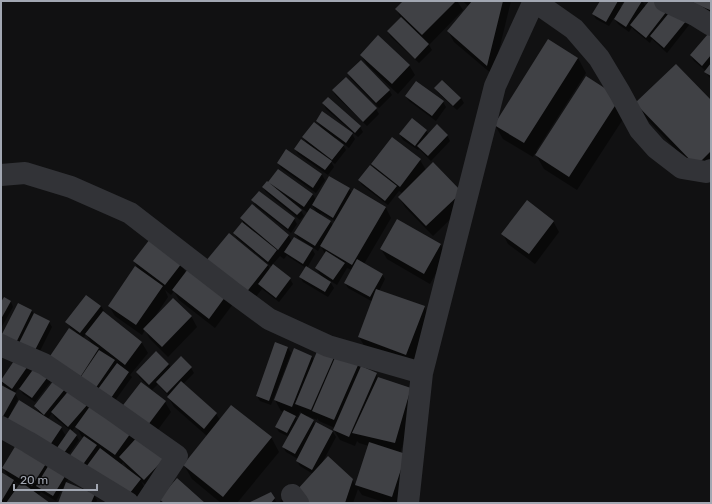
<svg xmlns="http://www.w3.org/2000/svg" width="712" height="504" viewBox="0 0 712 504" font-family="Rubik,sans-serif">
<rect width="100%" height="100%" fill="#111112"/>
<path fill="#0007" fill-rule="evenodd" d="M404,1H457L463,10L429,45L432,50L419,63L391,37L388,32L401,18L396,9Z
M463,1H511L493,75L454,42L448,31L469,7Z
M601,1H624L620,7L622,8L626,1H642L646,7L651,1H652L666,12L668,15L686,20L689,25L667,53L654,41L652,39L650,43L634,30L632,27L629,32L618,24L614,18L609,26L596,19L593,14Z
M662,1H711V18Z
M711,38V79L709,77L706,72V71L694,61L691,56Z
M361,55L409,65L415,75L398,94L367,65Z
M578,58L586,73L536,151L538,152L587,78L627,113L577,190L544,169L535,153L533,157L503,139L495,125Z
M348,73L389,90L392,95L379,108L351,79Z
M435,88L461,98L464,103L457,110L438,93Z
M333,91L376,109L379,114L367,126L336,96Z
M406,96L443,102L446,107L436,121L409,101Z
M711,101V173L704,179L645,117L637,103Z
M323,103L360,127L363,132L358,137L326,109Z
M323,113L352,134L355,139L349,148L336,138L335,139L343,145L346,150L335,164L330,160L334,167L328,175L298,154L295,149L308,145L303,137L322,129L317,121Z
M426,131L429,135H447L450,141L431,161L419,149L418,150L403,140L400,135Z
M392,138L420,160L426,170L467,203L433,236L405,207L399,197L402,193L399,191L388,205L362,185L359,180L376,171L372,164Z
M287,150L322,175L325,180L316,193L281,168L278,163Z
M278,170L313,195L316,200L349,189L352,193L354,190L386,208L391,218L364,264L382,274L385,279L379,291L424,307L430,317L412,365L365,347L359,337L373,302L348,288L345,283L352,270L347,268L337,285L329,280L334,288L328,297L303,282L300,277L306,268L289,257L287,255L284,259L280,256L272,265L290,279L293,284L279,302L262,289L251,303L212,272L268,265L270,270L272,267L237,238L234,233L243,222L241,218L252,206L289,236L292,242L312,249L315,254L307,268L321,276L316,268L325,254L321,246L318,251L298,238L295,233L308,213L294,203L293,204L301,211L304,216L300,220L266,192L263,187L268,183ZM312,205L317,213L310,208ZM321,213L335,221L333,226L330,221L320,215Z
M259,192L294,219L297,224L291,233L256,206L253,201Z
M553,221L559,232L535,264L508,244L503,234Z
M441,245L446,255L430,284L387,259L381,249Z
M134,261L181,264L186,273L233,304L215,328L179,300L174,291L171,295L165,290L168,297L154,318H155L191,316L197,327L168,357L150,339L145,330L142,335L115,316L109,306L139,270Z
M4,298L11,302L13,307L1,328V300L2,302Z
M101,306L104,311L103,312L142,343L148,353L130,375L132,377L114,402L55,369L76,332L70,327L67,322ZM86,334L92,344L83,338Z
M32,311L34,314L49,322L52,327L36,359L4,342Z
M288,348L291,353L271,405L260,401L257,396Z
M319,350L358,363L361,369L376,374L378,378L416,399L400,454L405,455L398,503H387L362,495L358,489L353,503H305L313,474L300,466L297,461L298,459L286,452L283,447L289,437L279,432L276,427L284,412L281,411L275,400L312,356L314,361ZM300,411L302,414L296,422L297,419L295,416L298,417ZM308,416L317,420V418L319,421L335,428L334,430L340,440L355,446L357,441L359,443L369,446L356,486L352,479L322,463L336,437L333,432L316,426L313,421L307,417Z
M156,352L169,364L171,368H191L194,373L183,384L216,414L220,420L271,437L279,452L237,503H221L192,479L184,465L207,436L174,407L168,397L169,396L160,387L158,384L152,390L140,378L137,373Z
M18,356L52,380L35,402L23,394L19,387L15,393L18,399L11,413L12,414H40L35,406L64,389L67,395L87,404L89,408L164,458L151,490L141,481L146,490L135,503L82,474L84,438L82,437L76,426L71,432L76,435L79,440L64,461L2,427L1,386L6,389L1,381ZM52,413L55,418L70,430L66,436L61,428L48,419ZM123,462L128,470L121,465Z
M141,383L165,402L171,412L151,439Z
M20,442L69,478L66,483L94,495L97,500L96,503H59L64,486L56,501L41,492L38,496L49,503H1V474L10,479L3,468ZM13,480L20,485L18,488Z
M271,494L277,503H251Z
M282,499L286,503H279Z"/>
<path fill="#404145" d="M403,1H456L422,35L395,9Z
M472,1H503L487,66L447,31Z
M600,1H618L606,22L592,14Z
M625,1H642L626,27L614,19Z
M649,1H654L667,11L646,38L630,25Z
M694,1H711L710,10L693,3Z
M673,8L687,20L664,48L650,36Z
M401,17L429,44L415,59L387,31Z
M708,34L711,36V55L702,66L690,55Z
M378,35L410,65L392,84L360,55Z
M548,39L578,58L524,143L494,125Z
M361,60L390,90L376,103L347,73Z
M711,63V76L704,72Z
M676,64L711,100V151L696,166L635,103Z
M586,76L620,98L569,177L535,155Z
M346,77L377,108L363,122L332,90Z
M442,80L461,98L453,106L434,88Z
M416,81L444,101L432,116L405,96Z
M328,97L361,126L355,133L322,103Z
M322,111L353,133L346,143L316,121Z
M412,118L427,130L415,146L399,134Z
M314,122L344,145L332,160L302,137Z
M437,124L448,135L428,156L417,146Z
M392,137L421,159L400,187L371,164Z
M301,139L332,161L325,170L294,149Z
M286,149L322,174L313,188L277,163Z
M433,162L462,192L426,226L398,197Z
M370,165L397,186L385,201L358,180Z
M278,169L313,194L304,207L268,182Z
M329,176L350,188L333,218L312,205Z
M267,181L302,210L297,215L262,187Z
M354,188L386,207L352,265L320,246Z
M259,191L295,218L288,229L251,200Z
M527,200L554,221L529,254L501,234Z
M252,204L289,235L278,250L240,218Z
M310,208L331,221L315,246L294,233Z
M397,219L441,244L424,274L380,249Z
M242,222L277,250L268,262L233,233Z
M229,233L268,265L245,294L205,262Z
M294,237L313,248L303,264L284,252Z
M150,239L182,263L165,285L133,261Z
M326,251L345,263L333,280L315,268Z
M357,259L383,274L370,297L344,283Z
M273,264L291,278L276,298L258,284Z
M191,265L228,293L209,319L172,290Z
M135,266L163,286L136,325L108,306Z
M306,266L331,282L325,292L299,277Z
M376,289L425,306L406,355L358,337Z
M86,295L101,306L80,333L65,322Z
M4,297L11,301L1,319V302Z
M173,298L192,316L162,347L143,329Z
M18,303L32,310L15,345L1,336Z
M103,311L142,342L125,365L85,334Z
M34,313L50,321L33,354L17,347Z
M69,328L99,348L79,379L48,359Z
M275,342L288,347L269,401L256,396Z
M294,348L312,356L292,407L274,400Z
M318,349L335,355L311,410L295,404Z
M99,350L115,360L95,389L80,378Z
M156,351L169,364L149,385L136,372Z
M337,353L359,363L334,420L312,411Z
M18,355L30,363L12,389L1,381V380Z
M181,356L192,367L167,393L156,382Z
M117,363L129,372L111,398L98,389Z
M37,364L50,374L32,398L19,389Z
M361,366L377,373L349,437L333,430Z
M378,377L411,388L395,443L352,433Z
M54,380L65,389L44,415L34,406Z
M181,381L217,413L204,429L167,397Z
M141,382L166,401L145,429L120,409Z
M1,385L16,393L1,420Z
M70,389L88,404L68,427L51,412Z
M19,400L62,427L48,448L6,422Z
M93,402L133,430L115,455L75,427Z
M231,405L272,437L223,497L183,465Z
M284,410L296,416L287,433L275,427Z
M301,413L314,420L295,454L282,447Z
M316,422L333,431L312,470L296,461Z
M70,429L77,435L61,457L54,452Z
M139,435L165,458L144,480L119,457Z
M84,436L97,445L79,470L66,461Z
M19,440L49,459L32,486L2,468Z
M369,442L406,454L392,497L355,485Z
M100,448L141,479L126,498L86,467Z
M328,456L353,479L345,503H309L296,491Z
M50,463L67,473L53,496L36,486Z
M1,472L14,480L1,502Z
M177,478L205,503H164L159,499Z
M21,482L50,503H6Z
M66,482L95,494L91,503H58Z
M271,492L275,498L271,503H248Z"/>
<g fill="none" stroke-linecap="round" stroke-linejoin="round">
<path stroke="#323337" stroke-width="22" d="M534,1L574,29L599,58L620,93L640,130L656,148L682,168L706,172L711,170
M665,1L695,15L711,25
M1,175L25,173L71,187L130,213L231,291L269,319L328,346L422,373
M1,345L7,348L44,364L112,410L177,456L146,503
M1,427L28,442L128,503
M292,495L298,503
M408,503L422,373L495,86L534,1"/>
</g>
<rect width="712" height="504" fill="none" stroke="#a2a7b2" stroke-width="4"/>
<path d="M14 484v6h83v-6" fill="none" stroke="#a2a7b2" stroke-width="2"/>
<text x="20" y="484" font-size="12" fill="#a2a7b2" stroke="#0c0c0d" stroke-width="3" paint-order="stroke">20 m</text>
</svg>
